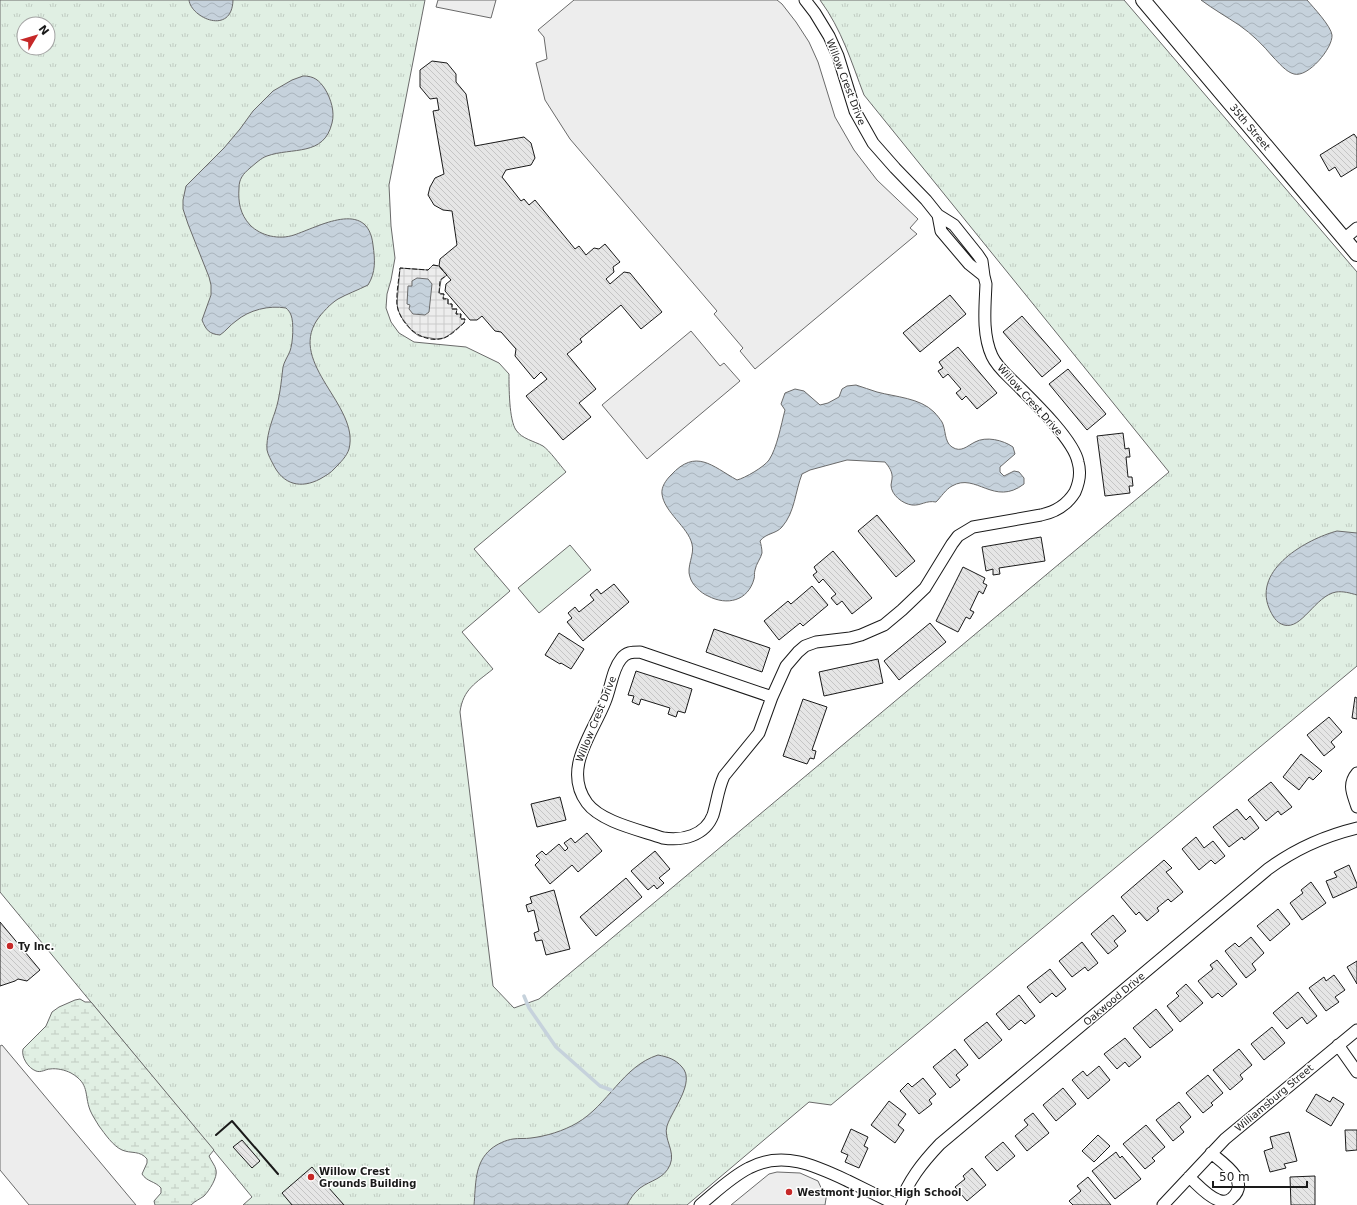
<svg xmlns="http://www.w3.org/2000/svg" width="1357" height="1205" viewBox="0 0 1357 1205" font-family="'DejaVu Sans',sans-serif">
<defs>
<pattern id="grass-tufts" width="24" height="20" patternUnits="userSpaceOnUse"><rect width="24" height="20" fill="#e0efe3"/><path d="M3 7l-1-3M5 7V3M7 7l1-3M15 17l-1-3M17 17v-4M19 17l1-3" fill="none" stroke="#c0ccc2"/></pattern>
<pattern id="wetland-marsh" width="20" height="14" patternUnits="userSpaceOnUse"><rect width="20" height="14" fill="#e0efe3"/><path d="M1 5h8M5 5V1M11 12h8M15 12V8" fill="none" stroke="#c0ccc2"/></pattern>
<pattern id="plaza-grid" width="8" height="8" patternUnits="userSpaceOnUse"><rect width="8" height="8" fill="#ededed"/><path d="M0 4h8M4 0v8" fill="none" stroke="#cbcbcb"/></pattern>
<pattern id="water-waves" width="16" height="10" patternUnits="userSpaceOnUse"><rect width="16" height="10" fill="#c6d2dc"/><path d="M0 5q4-4 8 0t8 0" fill="none" stroke="#aab4bc"/></pattern>
<pattern id="building-back-hatch" width="6" height="6" patternUnits="userSpaceOnUse"><rect width="6" height="6" fill="#e6e6e6"/><path d="M-1 5l2 2M0 0l6 6M5-1l2 2" fill="none" stroke="#c5c5c5"/></pattern>
</defs>
<rect width="100%" height="100%" fill="#fff"/>
<path fill="url(#grass-tufts)" stroke="#6a6a6a" fill-rule="evenodd" d="M0,0H425L389,185L391,226L395,258L391,280L387,294L386,308L391,322L399,333L414,342L466,347L499,363L509,374C509,387 509,420 516,430C522,439 534,441 543,446C550,451 559,464 566,472L474,549L510,591L462,632L493,669C476,683 463,689 460,712L493,986L514,1008L539,999L1169,472L864,95C851,61 842,30 820,0H1124L1357,272V666L831,1105L809,1102L687,1205H243L252,1197L0,892ZM24,24H48V48H24Z"/>
<path fill="url(#wetland-marsh)" stroke="#6a6a6a" d="M80,999L85,1002H91L214,1150L209,1156C211,1161 215,1165 216,1170C218,1177 209,1191 204,1196C200,1199 195,1201 191,1205H155L154,1201L161,1193V1188C155,1181 147,1182 142,1174L147,1163V1159C140,1150 131,1154 122,1150C113,1146 105,1134 99,1126C96,1121 92,1115 90,1110C84,1094 90,1084 71,1073C65,1070 57,1068 50,1069C46,1069 41,1073 36,1071C28,1068 21,1057 23,1049L46,1026L52,1012L59,1007L75,1000Z"/>
<path fill="#e0efe3" stroke="#6a6a6a" d="M570,545L591,570L539,613L518,588Z"/>
<path fill="#ededed" stroke="#6a6a6a" d="M438,0H496L491,18L436,7Z
M574,0H777L782,4L796,22L809,42L818,62L835,117L854,150L877,180L918,219L910,228L917,234L755,369L740,351L743,348L714,314L717,311L570,139L545,100L536,63L547,59L544,37L538,30Z
M691,331L720,366L724,363L740,381L647,459L602,405Z
M2,1045L136,1205H29L0,1170V1046Z
M777,1172L800,1173L818,1181L823,1192H827L825,1205H731L769,1174Z"/>
<path fill="url(#plaza-grid)" stroke="#6a6a6a" d="M433,265L439,266L447,275L441,280L439,293L444,294L443,298L448,299V304H452V309H457L456,314H461V319H465L464,323L449,335L444,338L436,339L419,336L412,331L402,318L398,310L397,303L400,268L428,270Z"/>
<path fill="url(#water-waves)" stroke="#6a6a6a" d="M189,0H233C232,36 191,18 189,0Z
M1201,0H1307C1313,7 1331,26 1332,35C1333,48 1308,78 1294,74C1286,72 1279,63 1273,57C1263,45 1252,34 1239,25C1227,17 1213,9 1201,0Z
M303,76C314,76 319,80 325,89C331,99 335,112 332,123C324,157 292,147 267,156C261,158 255,164 250,168C243,174 239,179 239,188C238,202 240,214 250,225C261,236 279,240 294,235C318,227 368,198 373,245C375,260 376,272 368,285C358,290 347,294 338,299C330,304 322,313 317,320C288,364 360,406 349,449C347,456 340,463 335,468C331,473 325,476 320,479C301,489 283,485 273,464C271,460 268,455 267,450C266,438 271,423 275,412C280,397 281,383 283,367C284,362 288,356 290,351C293,343 294,322 291,315C290,312 288,310 286,308C269,305 249,310 236,321C230,325 226,331 220,335C209,334 206,330 202,320L211,295V285L209,277L188,224L183,209V200L186,186L224,148L240,129L253,111L273,91L292,80Z
M417,278L428,279L432,284L429,312L425,315L413,314L409,309L410,305L407,304L408,286H412V281Z
M856,385C863,387 870,390 877,392C896,397 920,398 934,412C937,415 940,419 942,422C946,429 944,442 952,447C961,453 967,446 975,442C986,436 1003,440 1013,447L1015,454L1000,467V472L1004,476L1014,471L1019,472L1024,478V484C994,507 976,472 952,486C946,489 941,497 936,502C926,500 921,506 912,505C903,504 891,495 891,485C891,483 892,481 892,479C893,472 889,467 885,462L847,460L810,470L802,474C795,492 795,512 782,527C776,534 766,533 760,541C761,544 762,549 762,553C761,558 756,564 755,570C754,573 755,576 754,579C748,601 727,606 708,596C701,593 692,585 690,577C686,567 695,554 692,544C688,527 664,512 662,494C661,487 666,480 671,475C696,448 712,466 737,480C745,478 764,467 769,460C777,448 781,425 785,410L781,404L785,393L795,389L804,391L820,405L828,403L839,397L842,389L847,386Z
M1337,531L1357,533V595C1350,593 1343,591 1336,592C1315,596 1302,630 1284,625C1276,623 1272,615 1269,608C1253,569 1307,539 1337,531Z
M658,1055C668,1057 675,1059 682,1067C696,1082 672,1110 667,1126C663,1139 676,1151 670,1165C664,1179 651,1180 640,1188C634,1193 630,1199 627,1205H474C476,1185 474,1163 491,1149C497,1144 506,1140 513,1139C519,1138 525,1139 531,1138C547,1136 563,1131 577,1123C608,1105 623,1066 658,1055Z"/>
<g fill="none" stroke-linecap="round" stroke-linejoin="round">
<path stroke="#c6d2dc" stroke-width="3.5" d="M524,996L529,1008L556,1047L600,1086L611,1090"/>
</g>
<path fill="url(#building-back-hatch)" stroke="#1a1a1a" d="M432,61L447,63L456,74V82L466,94L475,146L524,137L531,143L535,158L531,165L506,170L502,177L521,201L524,199L529,205L535,200L575,249L579,246L586,255L594,248L599,249L605,244L620,262L613,267L614,272L606,279L610,284L624,272L630,273L662,312L641,329L621,305L580,339L582,342L567,354L596,389L579,403L591,417L563,440L526,396L547,379L541,372L534,379L515,356L516,349L501,332L495,331L482,316L477,320H470L445,291L446,284L451,280L439,266L440,259L457,245L452,211L443,210L434,205L428,195L430,187L435,178L444,174L433,111L439,110L437,98L430,99L420,87V70Z
M1354,134L1357,138V167L1341,177L1335,167L1329,171L1320,155Z
M950,295L966,314L920,352L903,333Z
M1022,316L1061,361L1042,377L1003,332Z
M958,347L997,393L977,409L966,396L962,400L956,393L961,389L948,374L943,378L938,371L943,368L939,362Z
M1068,369L1106,414L1087,430L1049,384Z
M1123,433L1125,449L1129,448L1130,457H1126L1128,477H1132L1133,486H1129L1130,493L1105,496L1097,436Z
M877,515L915,561L896,577L858,531Z
M1041,537L1045,561L999,568L1000,574L993,575V569L986,571L982,547Z
M833,551L872,598L852,614L842,601L837,605L831,598L836,594L823,579L819,583L813,575L817,572L814,567Z
M963,567L985,578L983,583L987,585L983,594L979,591L970,610L974,612L970,619L966,617L958,632L936,621Z
M614,584L629,602L583,641L567,622L572,618L568,613L575,607L579,612L594,600L590,595L597,589L601,594Z
M812,586L828,605L803,626L800,623L779,640L764,621L788,601L791,604Z
M930,623L946,642L899,680L884,661Z
M714,629L770,648L762,672L706,652Z
M559,633L584,649L571,669L561,663L560,664L545,655Z
M878,659L883,683L824,696L819,672Z
M636,671L692,689L685,713L678,711L676,717L668,714L670,708L641,699L639,705L632,702L634,696L628,695Z
M1355,697L1357,698V719L1352,718Z
M803,699L827,707L812,750L816,751L814,759L810,758L807,764L783,756Z
M1329,717L1342,732L1331,742L1335,747L1324,756L1307,735Z
M1301,754L1322,771L1313,780L1309,777L1299,790L1283,777Z
M1271,782L1292,807L1281,815L1278,811L1266,821L1248,800Z
M560,797L566,820L537,827L531,804Z
M1237,809L1246,820L1250,816L1259,828L1244,840L1242,837L1229,847L1213,827Z
M587,833L602,851L578,872L572,865L550,884L535,865L540,860L536,856L542,851L546,855L559,844L565,851L568,848L564,843L571,838L575,843Z
M1196,837L1204,848L1213,841L1225,856L1215,864L1211,860L1199,870L1182,849Z
M655,851L670,869L659,878L664,883L657,889L654,885L648,890L631,871Z
M1164,860L1172,868L1166,872L1183,892L1171,902L1168,899L1157,908L1159,911L1147,921L1139,912L1136,915L1121,897Z
M1349,865L1357,884V887L1333,898L1326,881L1337,877L1334,872Z
M626,878L642,897L596,936L580,917Z
M1311,882L1326,903L1302,920L1290,903L1303,893L1301,890Z
M554,890L570,949L546,955L542,940L536,941L534,933L539,931L534,910L528,912L526,905L532,903L530,897Z
M1278,909L1290,924L1270,941L1257,926Z
M1113,915L1126,931L1114,941L1118,946L1108,954L1091,934Z
M0,922L40,970L27,981L18,979L15,981L0,986Z
M1251,937L1264,953L1252,964L1256,970L1246,978L1225,951L1235,943L1239,947Z
M1082,942L1098,963L1088,971L1085,967L1072,977L1059,961Z
M1217,960L1237,984L1222,997L1218,993L1212,998L1198,981L1213,969L1210,965Z
M1357,961V984L1347,967Z
M1050,969L1066,989L1056,997L1052,993L1040,1003L1027,987Z
M1334,975L1345,990L1335,997L1339,1002L1326,1011L1309,988L1324,977L1326,981Z
M1186,984L1203,1003L1180,1022L1167,1006L1179,996L1176,993Z
M1298,992L1317,1016L1307,1024L1302,1017L1287,1029L1273,1013Z
M1019,995L1035,1016L1025,1024L1021,1020L1009,1030L996,1014Z
M1156,1009L1173,1030L1150,1048L1133,1028Z
M987,1022L1002,1040L979,1059L964,1040Z
M1272,1027L1285,1043L1264,1060L1251,1044Z
M1125,1038L1141,1057L1129,1067L1125,1062L1117,1069L1104,1054Z
M955,1049L968,1065L956,1075L960,1080L950,1088L933,1067Z
M1239,1049L1252,1065L1240,1075L1243,1079L1230,1090L1213,1070Z
M1099,1066L1110,1080L1088,1099L1072,1080L1083,1071L1087,1076Z
M1208,1075L1223,1093L1211,1103L1213,1105L1203,1113L1186,1093Z
M923,1078L936,1094L929,1100L932,1104L919,1114L900,1091L908,1083L912,1087Z
M1063,1088L1076,1104L1056,1121L1043,1105Z
M1316,1094L1330,1102L1333,1097L1344,1104L1331,1126L1306,1111Z
M889,1101L906,1114L898,1125L904,1130L895,1143L871,1125Z
M1179,1102L1191,1117L1180,1127L1184,1132L1173,1141L1156,1120Z
M1033,1113L1049,1133L1027,1151L1015,1136L1028,1125L1024,1120Z
M1146,1125L1165,1147L1152,1158L1155,1161L1145,1169L1123,1144Z
M851,1129L868,1137L864,1146L868,1148L859,1168L845,1162L848,1155L841,1152Z
M1345,1130H1357V1150L1346,1151Z
M1289,1132L1297,1161L1284,1164L1286,1168L1270,1172L1264,1151L1273,1148L1270,1137Z
M1098,1135L1110,1146L1094,1162L1082,1151Z
M242,1140L260,1161L252,1168L233,1147Z
M1003,1142L1015,1156L997,1171L985,1157Z
M1116,1152L1120,1158L1122,1156L1141,1179L1115,1199L1092,1171Z
M312,1167L328,1187L344,1205H292L282,1193Z
M972,1168L986,1185L967,1201L955,1187L965,1179L963,1176Z
M1315,1176V1205H1291L1290,1177Z
M1088,1177L1111,1205H1073L1069,1201L1081,1191L1077,1186Z"/>
<g fill="none" stroke-linecap="round" stroke-linejoin="round">
<g stroke="#1a1a1a" stroke-width="13">
<path id="minor" d="M938,215L941,231L969,264L984,276
M1344,239L1357,228
M772,697L640,652C632,652 626,652 621,659C612,670 611,688 605,702C593,733 562,769 587,803C601,822 640,830 663,838C682,841 705,836 713,815C717,802 718,789 724,776L759,733L772,697L786,666L798,652L805,646L816,642L850,638L861,635L884,625L902,610L925,588L952,544L958,536L973,527L1041,515C1056,512 1067,505 1075,492C1079,483 1081,472 1078,462C1074,440 1032,400 1016,384C1007,375 997,367 992,356C982,334 985,308 986,284L984,276L982,261L978,255L954,225L938,215L926,200L895,168L873,143L855,111L838,56L829,36L815,13L805,0
M1357,773C1347,785 1353,794 1357,807
M1338,1045L1357,1072
M1189,1177C1198,1185 1207,1196 1218,1200C1223,1202 1228,1202 1232,1198C1251,1181 1223,1163 1211,1153
M700,1205C716,1192 731,1177 749,1168C783,1150 816,1166 848,1181C864,1189 881,1197 897,1205
M899,1205C909,1180 921,1164 940,1144L1268,869C1295,849 1324,836 1357,828
M1163,1205L1225,1139L1357,1030"/>
</g>
<g stroke="#1a1a1a" stroke-width="16">
<path id="tertiary" d="M1143,0L1357,254"/>
</g>
<use href="#minor" stroke="#fff" stroke-width="11"/>
<use href="#tertiary" stroke="#fff" stroke-width="14"/>
<path stroke="#1a1a1a" stroke-width="1" stroke-dasharray="5 2" stroke-linecap="butt" d="M433,265L439,266L447,275L440,280L439,294H444L443,299H448V304H452V309H457L456,314H461L460,319H465L464,323C458,328 452,335 444,338C423,345 400,325 397,305C396,293 399,279 400,268L428,270Z"/>
<path stroke="#1a1a1a" stroke-width="2" d="M216,1135L232,1121L278,1174"/>
</g>
<g fill="#c62828" stroke="#fff" stroke-width="1.5">
<circle cx="10" cy="946" r="4"/>
<circle cx="311" cy="1177" r="4"/>
<circle cx="789" cy="1192" r="4"/>
</g>
<g text-anchor="middle" dominant-baseline="central" stroke-width="3" stroke-linejoin="round" paint-order="stroke">
<g font-size="10" fill="#1a1a1a" stroke="#fff">
<text transform="translate(846 82) rotate(69)">Willow Crest Drive</text>
<text transform="translate(1250 127) rotate(50)">35th Street</text>
<text transform="translate(1030 400) rotate(48)">Willow Crest Drive</text>
<text transform="translate(596 719) rotate(-68)">Willow Crest Drive</text>
<text transform="translate(1114 999) rotate(-40)">Oakwood Drive</text>
<text transform="translate(1274 1098) rotate(-40)">Williamsburg Street</text>
</g>
<g font-size="10" font-weight="bold" fill="#1a1a1a" stroke="#fff" text-anchor="start">
<text x="18" y="946">Ty Inc.</text>
<text x="319" y="1171">Willow Crest<tspan x="319" dy="12">Grounds Building</tspan></text>
<text x="797" y="1192">Westmont Junior High School</text>
</g>
</g>
<g transform="translate(36 36) rotate(52)"><circle r="19" fill="#ffffff" stroke="#a3a3a3"/>
<path d="M0-3L7 15L0 10L-7 15Z" fill="#c62828"/>
<text y="-6" font-size="11" font-weight="bold" text-anchor="middle" fill="#1a1a1a">N</text>
</g>
<path d="M1213 1181v6h94v-6" fill="none" stroke="#1a1a1a" stroke-width="2"/>
<text x="1219" y="1181" font-size="12" fill="#1a1a1a" stroke="#ffffff" stroke-width="3" paint-order="stroke">50 m</text>
</svg>
